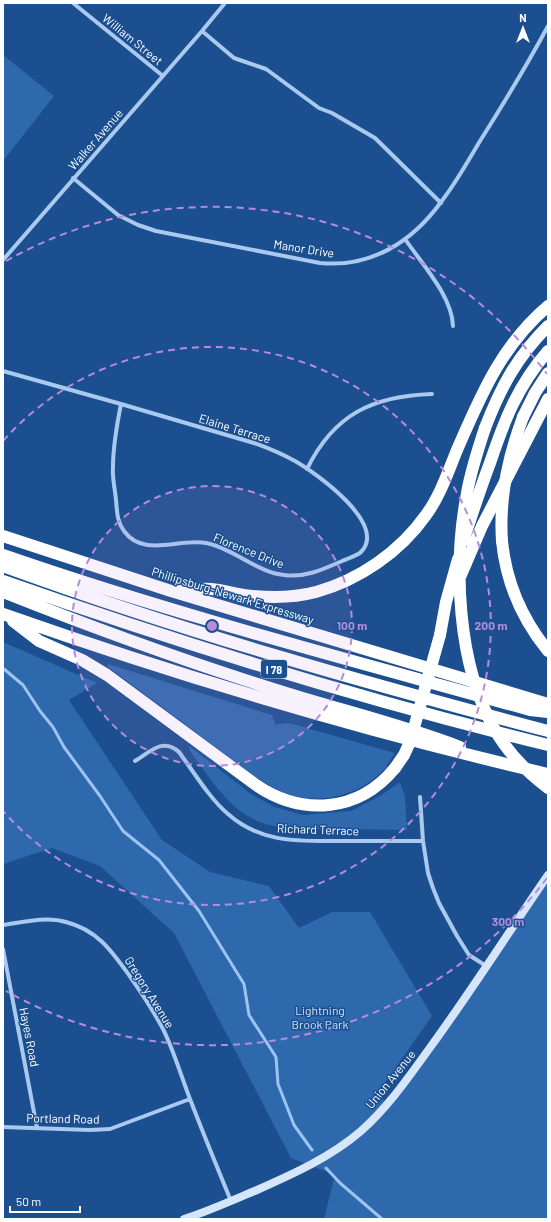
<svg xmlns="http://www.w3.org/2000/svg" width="551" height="1222" viewBox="0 0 551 1222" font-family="Barlow,sans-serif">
<rect width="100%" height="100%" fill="#1b4f8f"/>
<path fill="#2e69ad" d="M3,55L54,96L3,161Z
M3,642L97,683L69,700L162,840L210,872L269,886L299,928L332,912H370L432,1016L377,1094L387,1103L548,875V1219H324L335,1175L291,1158L174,933L100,866L52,848L3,864Z
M108,664L272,715L276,726L278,724L289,723L395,753L386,767H387C380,773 373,780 365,785C342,799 310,803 284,793C275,789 266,783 257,778L107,666Z
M189,746L251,794L275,807L303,815L351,811L380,796L400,782L405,797L407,830C384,830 360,829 337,829C305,829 270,832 243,813C220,797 206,772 190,751Z"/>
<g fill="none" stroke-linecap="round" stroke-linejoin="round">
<path stroke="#9cc4f0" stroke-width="3" d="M4,669L23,685L40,711L53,727L64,747L100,796L123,831L159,860L199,911L244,984L249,1015L276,1057L278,1084L294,1125L312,1150
M326,1168L340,1183L382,1219"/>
<path stroke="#a9c9ee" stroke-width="4" d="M73,3L163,76
M202,31L234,58L266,69L319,108L332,113L375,138L441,203
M73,178L118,215L138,225L156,231L320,263C371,268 412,242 441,202C456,183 468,161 480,141C504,103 527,65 548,26
M405,239C422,264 452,296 453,326
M3,260L202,31L225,3
M3,371L121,404L254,443C268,448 282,454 295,461C316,473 388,524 361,552C357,556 348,558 342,561C324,569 305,578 284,575C258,573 233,548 206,543C180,538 143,558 124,531C117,522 117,511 116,500C115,489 112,477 113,467C113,445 117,424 121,404
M307,469C334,414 373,396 432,394
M135,761C150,752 163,737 179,752C193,771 210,799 228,814C262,844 300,841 343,841C370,841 396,841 423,841
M420,797L423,841L428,873L433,888L439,903L457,936L469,955L486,966
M3,925C23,922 46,916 66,922C97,930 111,950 129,975C141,992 153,1010 163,1029C174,1051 181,1076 190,1099C203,1133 217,1167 231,1201
M3,949L37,1128
M3,1127L90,1130L110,1129L190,1099"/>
<path stroke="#d6e6fa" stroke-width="8" d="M184,1219C209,1211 233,1200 257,1190C293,1174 331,1157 361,1131C388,1107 408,1078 429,1049C470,993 508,933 548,875"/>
<path stroke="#fff" stroke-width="12" d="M523,417L535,393L548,373
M485,428C501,387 516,358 548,326
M3,536L171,591L548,704
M463,541C472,515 480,489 490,463C504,421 518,385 548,351
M502,541C506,582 522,619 548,651
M3,555C176,615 354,661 530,710L548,712
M3,566C181,631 365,683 548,731
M461,575L482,526L548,399
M3,581C182,644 364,700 548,745
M178,591C189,590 201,588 211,589C222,590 233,593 244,595C268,598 293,598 316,592C359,580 400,552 426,515C440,496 448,472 457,450C481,395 501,346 548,306
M3,592C96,629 190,663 286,693C344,711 403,725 460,747
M3,614C182,677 363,731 548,774
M13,621L39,641L82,660L107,675L256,785C302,816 358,813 395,768
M440,635L446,602L458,559"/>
<path stroke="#fff" stroke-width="12" d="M485,428C478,449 471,470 467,493C453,565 457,665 495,730C508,753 527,772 548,788
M502,541C499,498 508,457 523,417
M395,768L404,755L410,742L440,635"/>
</g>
<circle cx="212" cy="626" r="140" fill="#b68bdc" fill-opacity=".12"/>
<g fill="none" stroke="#b68bdc" stroke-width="2" stroke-dasharray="7 5">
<circle cx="212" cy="626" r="140"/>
<path d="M3 441A279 279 0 1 1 3 811"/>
<path d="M547 878A419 419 0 0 1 6 991M6 261A419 419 0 0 1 547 374"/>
</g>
<g text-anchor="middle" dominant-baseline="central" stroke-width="3" stroke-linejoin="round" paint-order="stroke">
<rect fill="#1b4f8f" stroke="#bbcadd" stroke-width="1" x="261" y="660" width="26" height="18" rx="3"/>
<g font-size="11" font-weight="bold" fill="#fff">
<text x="274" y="669">I 78</text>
</g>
<g font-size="12" fill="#fff" stroke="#1b4f8f">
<text transform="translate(133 39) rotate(39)">William Street</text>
<text transform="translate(95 139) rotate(-49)">Walker Avenue</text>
<text transform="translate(304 248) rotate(9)">Manor Drive</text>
<text transform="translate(235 428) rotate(17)">Elaine Terrace</text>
<text transform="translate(249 550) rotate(22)">Florence Drive</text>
<text transform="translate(233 595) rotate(17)">Phillipsburg-Newark Expressway</text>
<text transform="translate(318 829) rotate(2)">Richard Terrace</text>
<text transform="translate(150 992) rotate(58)">Gregory Avenue</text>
<text transform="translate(30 1037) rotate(79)">Hayes Road</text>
<text transform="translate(390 1079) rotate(-51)">Union Avenue</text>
<text transform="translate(63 1118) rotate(1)">Portland Road</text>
</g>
<g font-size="12" fill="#cfe3fa" stroke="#1b4f8f">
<text x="320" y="1010">Lightning<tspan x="320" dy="14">Brook Park</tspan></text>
</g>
</g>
<circle cx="212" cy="626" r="6" fill="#b68bdc" stroke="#1b4f8f" stroke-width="2"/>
<g font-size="12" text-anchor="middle" font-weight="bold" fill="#b68bdc" stroke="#1b4f8f" stroke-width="3" stroke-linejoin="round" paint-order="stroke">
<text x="352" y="630">100 m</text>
<text x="491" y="630">200 m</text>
<text x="508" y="926">300 m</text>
</g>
<rect width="551" height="1222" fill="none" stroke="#ffffff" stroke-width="8"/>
<g transform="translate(523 28)" stroke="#1b4f8f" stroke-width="3" paint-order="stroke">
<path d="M0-3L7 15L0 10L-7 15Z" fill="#ffffff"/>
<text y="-6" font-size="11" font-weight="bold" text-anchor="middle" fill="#ffffff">N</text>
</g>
<path d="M10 1206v6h70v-6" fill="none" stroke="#ffffff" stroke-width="2"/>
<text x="16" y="1206" font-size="12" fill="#ffffff" stroke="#1b4f8f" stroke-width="3" paint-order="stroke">50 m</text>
</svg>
